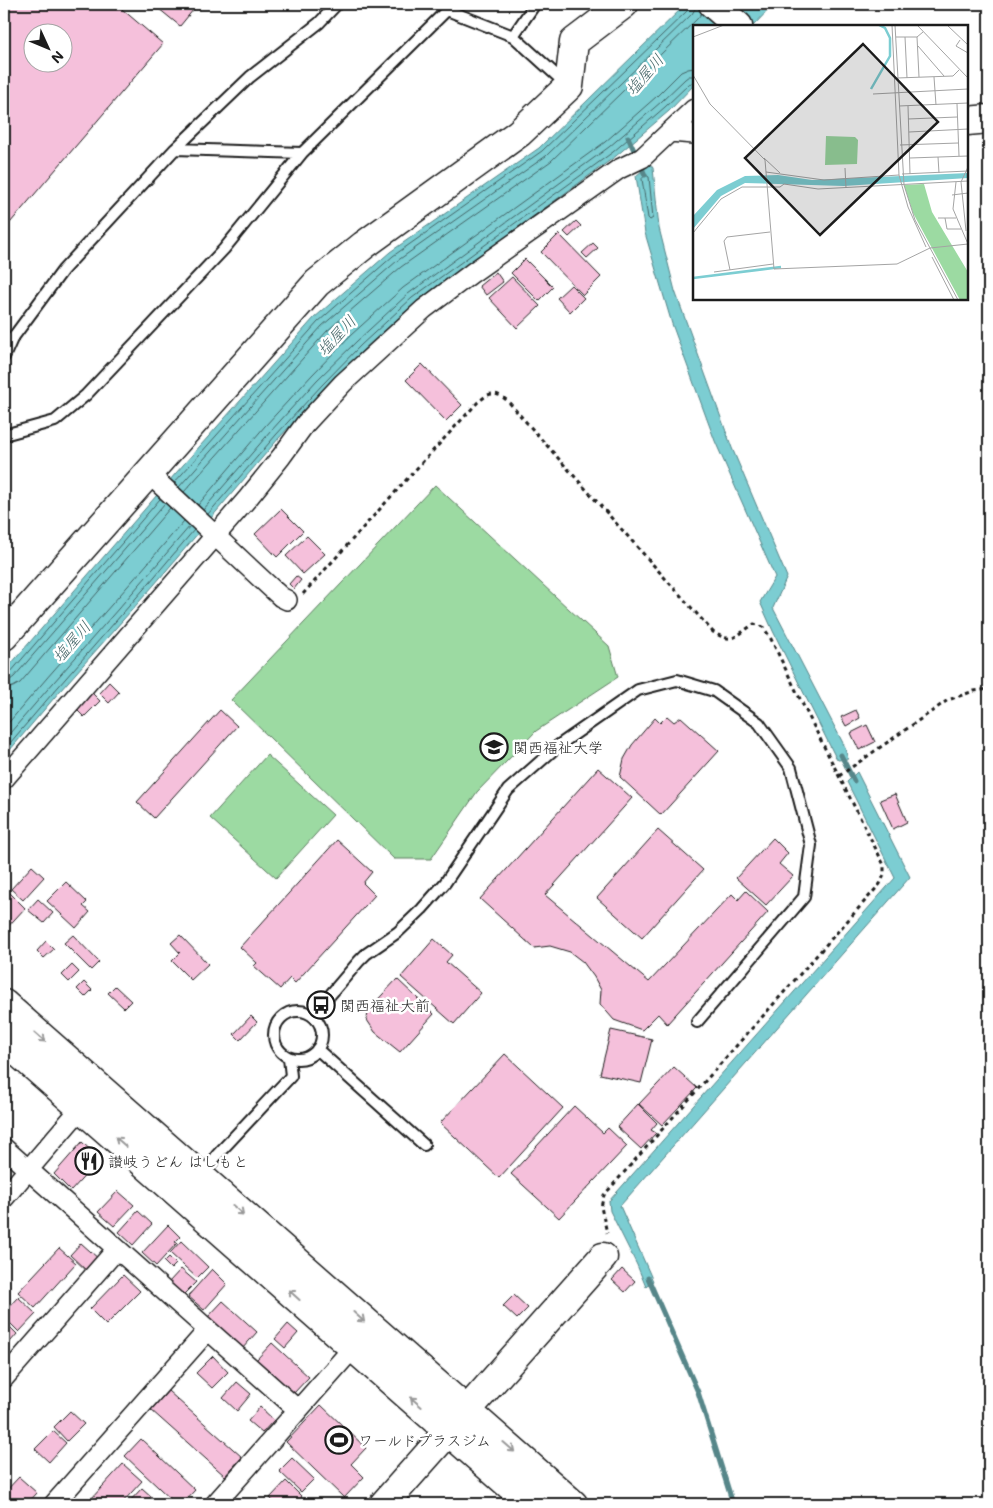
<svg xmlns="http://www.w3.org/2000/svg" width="993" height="1508" viewBox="0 0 993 1508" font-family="Mali,'Klee One',sans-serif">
<rect width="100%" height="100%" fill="#fff"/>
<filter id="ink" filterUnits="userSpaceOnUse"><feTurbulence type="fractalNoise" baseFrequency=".02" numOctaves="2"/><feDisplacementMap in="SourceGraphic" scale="10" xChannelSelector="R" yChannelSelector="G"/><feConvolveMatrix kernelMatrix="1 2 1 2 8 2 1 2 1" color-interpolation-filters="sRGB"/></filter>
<g filter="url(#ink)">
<path fill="#9cdaa2" stroke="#5c7b5f" d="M435,485L609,646L618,677L536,731L477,792L431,859H394L231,700Z
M267,755L333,815L276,878L210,818Z"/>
<path fill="#7ccdd2" stroke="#568689" d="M686,4H774L753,26H694V85L669,111L616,156L416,302L364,349L325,388L279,438L154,585L60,691L4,757V672L176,473L314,318L390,252L539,148Z
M650,164L653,168L659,228L675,291L732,448L787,577L773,608L844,745L848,759L838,760L835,756L773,631L760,602L775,577L715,441L672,324L645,233L636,176Z
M857,772L910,877L620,1206L653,1281L646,1287L637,1265L610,1211L609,1201L895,878L847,782Z"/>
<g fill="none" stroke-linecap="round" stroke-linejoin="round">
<path stroke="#426365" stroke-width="1" d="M646,175L649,177L653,218L650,220L648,218L642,179Z
M174,483L318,322L393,256L542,151L688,10L689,4
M179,487L322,326L397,261L546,156L692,14L695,9L696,4
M184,492L327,331L401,267L551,161L697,19L702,13
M198,505L265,426L312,375L351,335L403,288L605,142L656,97L681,72L688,69L694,68
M203,510L271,431L317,380L357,341L408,294L609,147L661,102L685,79L689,76H694
M208,514L276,435L322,385L361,345L412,298L613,152L665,107L689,84L694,82
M4,675L10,673L160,499
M4,681L10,680L14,677L165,503
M4,689L13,687L20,683L170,508
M4,728C63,658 125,591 184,521
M4,740C65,668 129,598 190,526
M4,750C66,676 132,605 194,530"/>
<path stroke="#568689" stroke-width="5" d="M628,137L645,175
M841,755L854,781
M648,1278L698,1392L733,1504"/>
</g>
<path fill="#f5c0db" stroke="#1c1c1c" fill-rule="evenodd" d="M4,4H116L163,44L4,230ZM32,32H62V62H32Z
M153,4H198L180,26Z
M576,221L581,226L569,237L564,232Z
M559,234L601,277L583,295L541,252Z
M593,243L598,248L587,258L582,253Z
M525,259L553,287L539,301L511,273Z
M496,272L503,282L486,295L479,286Z
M512,277L540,306L517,328L489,298Z
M571,285L584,298L570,312L557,298Z
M422,364L462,405L446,421L406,380Z
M281,509L303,531L277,557L255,534Z
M307,536L325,554L303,574L286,556Z
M296,576L301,580L294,589L289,584Z
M109,682L119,692L109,703L99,693Z
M92,693L100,701L84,717L76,709Z
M220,710L237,726L154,818L137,802Z
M856,710L860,718L846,726L841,717Z
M667,716L674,722L681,717L719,751L661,815L620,777L624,759L632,745L655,718L660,723Z
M867,725L875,742L859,750L851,733Z
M598,768L632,798L545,895L649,982L732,894L738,900L746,891L768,912L667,1024L658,1014L642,1030L614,1020L600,1004L601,990L594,977L583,962L570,952L550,946L534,948L480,899Z
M895,794L907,822L893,829L880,800Z
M658,830L703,870L642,938L597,898Z
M773,838L788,853L779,864L793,876L766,905L736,878Z
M337,840L372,872L363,883L375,895L295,983L290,978L280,989L254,966L257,963L240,947Z
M32,866L44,877L23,900L11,889Z
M66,882L87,902L83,906L90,912L76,928L47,901Z
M4,887L25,908L4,931Z
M38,899L53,913L44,923L28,910Z
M73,935L99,962L91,970L64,943Z
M180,935L208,964L191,980L172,961L180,953L171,943Z
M434,939L452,955L446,962L481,993L454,1024L401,977Z
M46,941L54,949L44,958L37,951Z
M72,965L79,972L69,982L62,975Z
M397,979L434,1014L400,1052L375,1032L367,1020L368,1010Z
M84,982L92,990L85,997L77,989Z
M115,986L131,1001L124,1008L108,993Z
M251,1016L257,1022L240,1040L234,1034Z
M611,1030L652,1039L641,1083L600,1074Z
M505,1054L563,1108L499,1178L440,1123Z
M674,1067L697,1088L662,1125L639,1104Z
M638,1104L657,1123L651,1130L656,1133L641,1149L617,1127Z
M574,1106L603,1133L608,1128L627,1146L559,1218L511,1174Z
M82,1142L100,1159L71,1191L54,1174Z
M118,1191L134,1205L114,1226L98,1212Z
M138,1211L152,1224L133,1245L119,1232Z
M168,1225L180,1237L175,1242L177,1243L156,1266L142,1253Z
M181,1241L208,1267L197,1278L170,1253Z
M81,1243L100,1260L89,1273L70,1255Z
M59,1248L76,1263L35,1308L18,1292Z
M169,1257L176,1264L171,1269L164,1262Z
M181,1269L196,1282L182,1296L168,1283Z
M212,1269L227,1284L204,1310L188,1296Z
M622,1269L635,1281L625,1292L612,1280Z
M123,1275L140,1291L106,1325L90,1309Z
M514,1295L528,1308L517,1319L503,1306Z
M18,1297L36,1314L19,1332L4,1317V1312Z
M223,1301L257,1332L242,1349L207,1318Z
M4,1321L17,1334L4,1349Z
M288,1324L298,1333L285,1348L275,1339Z
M272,1343L309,1377L293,1394L256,1360Z
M213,1356L228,1372L212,1388L196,1373Z
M237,1382L251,1394L237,1411L223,1398Z
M168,1391L242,1457L225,1476L151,1410Z
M321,1405L366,1448L351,1464L364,1477L344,1498L286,1442Z
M260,1407L274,1420L262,1433L248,1421Z
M70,1411L84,1424L67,1441L54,1427Z
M53,1431L66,1443L49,1462L35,1449Z
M141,1439L195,1490L182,1504H176L125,1456Z
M292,1458L314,1479L301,1492L279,1471Z
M123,1464L142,1481L121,1504H96L91,1499Z
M19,1477L37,1493L27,1504H4V1493Z
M286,1481L302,1497L295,1504H276L270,1498Z
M142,1488L152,1497L145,1504H127Z"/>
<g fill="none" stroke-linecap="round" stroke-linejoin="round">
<g stroke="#1c1c1c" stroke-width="14">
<path id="lane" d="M447,10L513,36L566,84
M513,36L535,4
M175,149L302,153
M4,357L12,339L63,270L175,149L250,77L319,23L337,4
M4,435L55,421L86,395L224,249L302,153L447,10L451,4
M274 1035a24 24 0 1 1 48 0a24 24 0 1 1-48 0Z
M313,1015L359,961L366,954L398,932L422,909L445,883L508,790L559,745L638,690L677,680L714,691L759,723L791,768L811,845L804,897L697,1022
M317,1049L424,1145
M203,1176L217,1155L291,1076L289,1058"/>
</g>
<g stroke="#1c1c1c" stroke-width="22">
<path id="street" d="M670,132L694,134
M149,474C193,514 237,557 281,597L287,600
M4,779L248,498L281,457L305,424L343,383L424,309L472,273L619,169L642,158L694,109
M4,1148L298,1410
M4,1198L82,1107
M4,1378L117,1249
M54,1504L208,1330
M215,1504L353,1348"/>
</g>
<g stroke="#1c1c1c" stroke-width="31">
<path id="secondary" d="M713,4L738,26
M967,121L989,119
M4,636L317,283L364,245L519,133L569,86L574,42L624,4
M4,1004L573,1504
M4,1040L531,1504
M384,1504L603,1257"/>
</g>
<path stroke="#1c1c1c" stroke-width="3" stroke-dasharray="4 4" stroke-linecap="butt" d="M303,594L417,468L478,402C481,400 485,396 488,395C501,390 511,405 518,413L713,632C734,645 736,635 754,624L763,627L770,637L804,707L884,865V875L880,884L604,1195L601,1207L607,1233
M839,776L948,700L974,691L989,689"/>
<use href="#lane" stroke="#fff" stroke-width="10"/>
<use href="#street" stroke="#fff" stroke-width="19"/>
<use href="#secondary" stroke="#fff" stroke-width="28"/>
</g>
<defs><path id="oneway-shaft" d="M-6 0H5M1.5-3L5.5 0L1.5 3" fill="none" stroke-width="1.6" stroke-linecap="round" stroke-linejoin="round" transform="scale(1.25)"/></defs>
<g stroke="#999">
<use href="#oneway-shaft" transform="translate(40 1037) rotate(41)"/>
<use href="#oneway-shaft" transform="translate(121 1142) rotate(-139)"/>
<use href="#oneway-shaft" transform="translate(238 1210) rotate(42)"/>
<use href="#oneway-shaft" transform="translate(294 1295) rotate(-138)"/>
<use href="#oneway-shaft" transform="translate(359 1317) rotate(42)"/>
<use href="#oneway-shaft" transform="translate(416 1402) rotate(-139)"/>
<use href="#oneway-shaft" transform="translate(509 1447) rotate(41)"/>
</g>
</g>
<defs>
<g id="university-ring" transform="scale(1.4375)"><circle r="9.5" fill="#fff" stroke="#1c1c1c" stroke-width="1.5"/><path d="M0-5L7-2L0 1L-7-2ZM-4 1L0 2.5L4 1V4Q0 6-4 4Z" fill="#1c1c1c"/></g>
<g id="bus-ring" transform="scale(1.4375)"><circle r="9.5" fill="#fff" stroke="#1c1c1c" stroke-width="1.5"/><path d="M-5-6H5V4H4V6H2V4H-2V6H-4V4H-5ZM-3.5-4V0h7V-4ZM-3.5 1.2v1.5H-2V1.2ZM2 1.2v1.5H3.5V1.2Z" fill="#1c1c1c"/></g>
<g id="restaurant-ring" transform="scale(1.4375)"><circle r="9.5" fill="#fff" stroke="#1c1c1c" stroke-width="1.5"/><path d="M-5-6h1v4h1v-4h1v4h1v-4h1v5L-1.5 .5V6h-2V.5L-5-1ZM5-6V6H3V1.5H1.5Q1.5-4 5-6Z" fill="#1c1c1c"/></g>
<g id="stadium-ring" transform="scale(1.4375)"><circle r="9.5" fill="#fff" stroke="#1c1c1c" stroke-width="1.5"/><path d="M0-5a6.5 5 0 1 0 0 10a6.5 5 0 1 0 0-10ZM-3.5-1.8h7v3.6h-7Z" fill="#1c1c1c"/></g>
</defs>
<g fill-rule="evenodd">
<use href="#university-ring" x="494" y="747"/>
<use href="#bus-ring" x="321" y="1005"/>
<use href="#restaurant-ring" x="89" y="1161"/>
<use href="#stadium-ring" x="339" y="1440"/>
</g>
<g text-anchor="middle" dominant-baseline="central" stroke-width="5" stroke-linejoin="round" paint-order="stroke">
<g font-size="15" fill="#1c1c1c" stroke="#fff" text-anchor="start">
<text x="513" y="747">関西福祉大学</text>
<text x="340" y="1005">関西福祉大前</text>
<text x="108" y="1161">讃岐うどん はしもと</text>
<text x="358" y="1440">ワールドプラスジム</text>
</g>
<g font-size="16" font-style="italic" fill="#426365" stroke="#fff">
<text transform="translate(644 74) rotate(-49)">塩屋川</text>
<text transform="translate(336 335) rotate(-47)">塩屋川</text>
<text transform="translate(71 641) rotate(-49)">塩屋川</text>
</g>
</g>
<g transform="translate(693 25)">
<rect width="275" height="275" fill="#fff"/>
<path d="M133,111L162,112L165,115L164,139L132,140ZM231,159L239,187L275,247V275H267L220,188L211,160Z" fill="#9cdaa2"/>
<path d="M275,148V153L151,161L52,158L28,171L0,204V191L24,165L52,151L85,150L119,155Z" fill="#7ccdd2"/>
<path fill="none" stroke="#7ccdd2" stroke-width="2.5" d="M178,64L197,31V13L192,3L186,0M0,253L88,242"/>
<path fill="none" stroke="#a4a4a4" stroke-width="1" d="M199,0L206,150L215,182L233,222M202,0L211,160L222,195L265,275M224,0L275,53M254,0L275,20M0,12L31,0M203,12H224L230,7M212,12L214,53M224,12L226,52M267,15L263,21L275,28M225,21L251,51M0,50L17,79L72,135L81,244L204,239L237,223L275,219M241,52L243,80M204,53L260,51L266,45M180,69L275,64M264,79L266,131M206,81L275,78M215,81L217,149M215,94L264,92M216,107L275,104M207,120L265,118M245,132L246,148M71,133L87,148M217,133L275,131M152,143L153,163M73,147L131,155L206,150M209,149L275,146M263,157L260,184L275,219M259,170L275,168M245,193H263M252,193L254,204H268M273,206L268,157L275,142M0,208L28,174L49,162H87L91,159L125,164L275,156M239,232L261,275M37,245L31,216L34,212L77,207M21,247L80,239"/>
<path fill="#1c1c1c" fill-opacity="0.15" stroke="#1c1c1c" stroke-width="2.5" d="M170,19L245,97L127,210L52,133Z"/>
<rect width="275" height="275" fill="none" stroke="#1c1c1c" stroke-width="2.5"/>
</g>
<rect width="993" height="1508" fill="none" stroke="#fff" stroke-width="20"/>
<rect x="10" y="10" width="973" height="1488" fill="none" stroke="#1c1c1c" stroke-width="2" filter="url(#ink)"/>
<g transform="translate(48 48) rotate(134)"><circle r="24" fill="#ffffff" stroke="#a4a4a4"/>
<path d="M0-4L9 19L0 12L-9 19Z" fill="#1c1c1c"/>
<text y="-8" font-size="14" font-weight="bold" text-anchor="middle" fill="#1c1c1c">N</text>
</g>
</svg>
